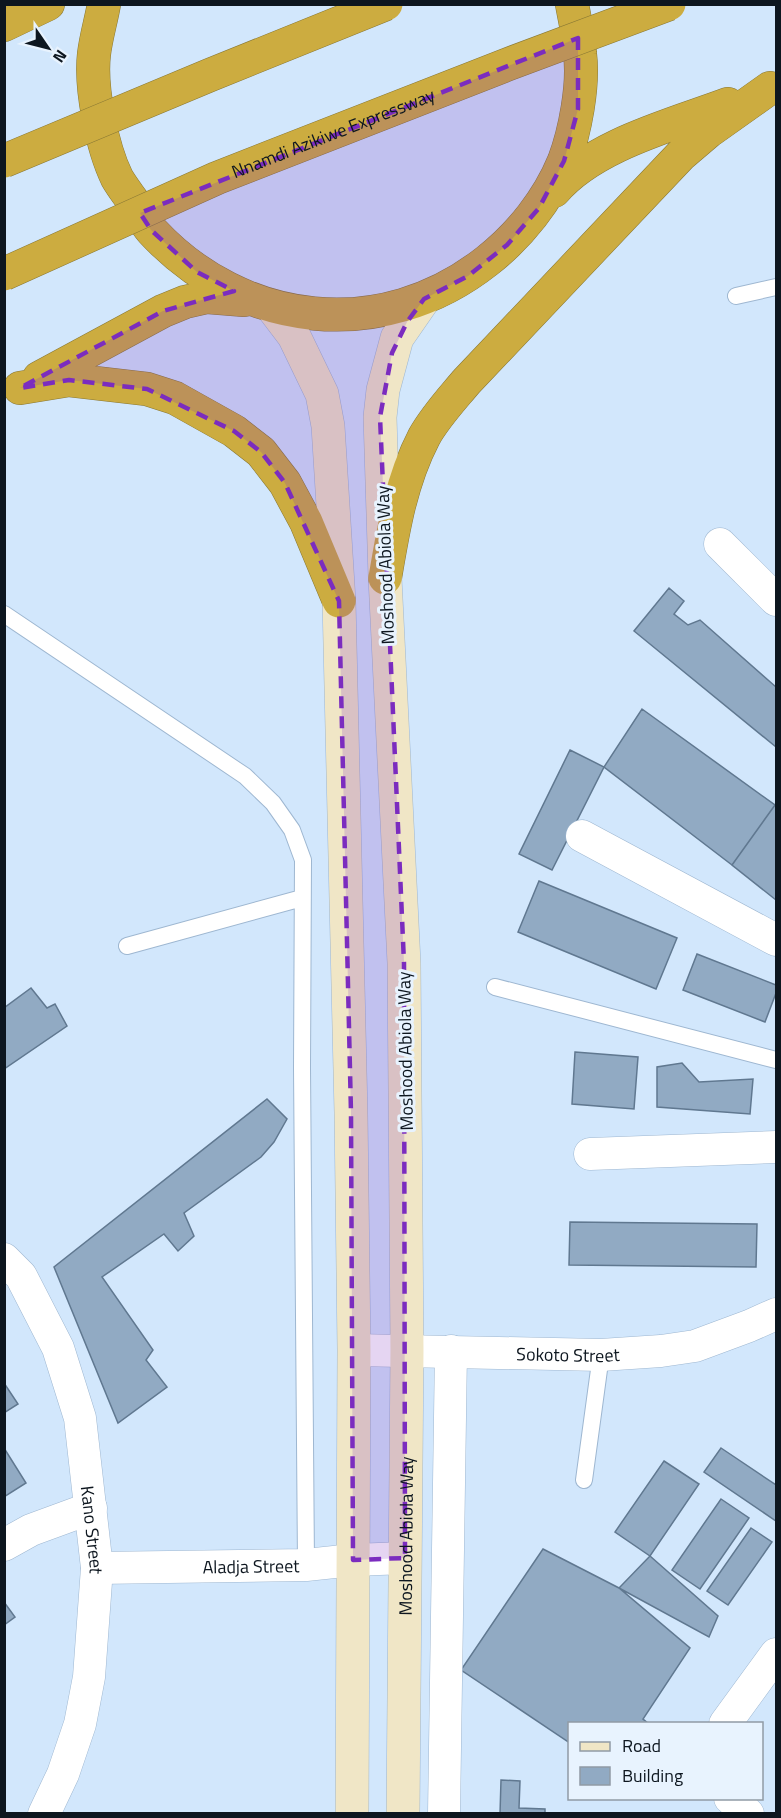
<svg xmlns="http://www.w3.org/2000/svg" width="781" height="1818" viewBox="0 0 781 1818" font-family="'Titillium Web',sans-serif">
<rect width="100%" height="100%" fill="#d2e7fc"/>
<path fill="#91aac3" stroke="#607890" stroke-width="1.5" d="M669,588L684,601L674,614L688,625L700,620L776,687V747L634,631Z
M642,709L775,805L732,865L604,767Z
M570,750L604,767L552,870L519,854Z
M775,805L776,807V900L732,865Z
M539,881L677,938L656,989L518,932Z
M697,954L776,985V993L765,1022L683,990Z
M31,988L47,1008L55,1004L67,1026L4,1069V1008Z
M575,1052L638,1057L634,1109L572,1104Z
M682,1063L699,1082L753,1079L750,1114L657,1107V1067Z
M267,1099L287,1119L274,1142L261,1157L184,1213L194,1236L178,1251L164,1234L102,1277L153,1350L146,1360L167,1387L118,1423L54,1267Z
M570,1222L757,1224L756,1267L569,1265Z
M4,1383L18,1404L4,1413Z
M4,1448L26,1483L4,1497Z
M721,1448L776,1485V1521L704,1472Z
M664,1461L699,1484L650,1556L615,1532Z
M721,1499L749,1518L700,1589L672,1570Z
M751,1528L772,1542L728,1605L707,1591Z
M543,1549L619,1588L690,1648L643,1719L649,1724H570V1743L461,1670Z
M650,1556L718,1616L709,1637L619,1588Z
M4,1602L15,1617L4,1625Z
M501,1780L520,1781L519,1808L545,1809V1814H500Z"/>
<g fill="none" stroke-linecap="round" stroke-linejoin="round">
<g stroke="#9eb7d1" stroke-width="18">
<path id="lane" d="M736,296L776,287
M4,614L245,776L273,803L292,830L303,860L302,1068L306,1565
M127,946L302,898
M495,987L776,1060
M584,1480L601,1355"/>
</g>
<g stroke="#9eb7d1" stroke-width="33">
<g id="street">
<path d="M720,544L776,600"/>
<path d="M582,836L776,940"/>
<path d="M590,1154L776,1147"/>
<path id="s1" d="M4,1259L21,1276L58,1348L80,1418L97,1568L89,1677L80,1724L63,1774L44,1814"/>
<path id="s2" d="M354,1350L601,1355L661,1351L695,1346L749,1326L776,1314"/>
<path d="M4,1545L31,1530L91,1508"/>
<path id="s3" d="M97,1568L306,1565L353,1560L405,1558"/>
<path d="M725,1724L776,1654"/>
<path d="M730,1798L748,1814"/>
<path d="M444,1814L451,1351"/>
</g>
</g>
<g stroke="#9eb7d1" stroke-width="34">
<g id="secondary">
<path d="M272,307L294,336L322,394L328,426L339,601L351,1113L354,1350L352,1814"/>
<path id="s4" d="M403,1814L407,1350L404,963L385,578L380,417L383,390L397,338L424,299"/>
</g>
</g>
<g stroke="#897834" stroke-width="34">
<path id="highway" d="M104,4C101,21 96,37 94,54C90,88 102,147 117,178C121,185 127,193 132,200C138,210 144,222 152,231C242,328 382,344 487,261C520,235 548,200 564,161C575,132 584,85 580,54C579,37 575,21 572,4
M4,25L48,4
M554,191C593,145 672,125 728,104
M39,378L163,311L185,302L207,297L244,300
M20,388L69,380L147,389L175,398L234,431L261,452L285,483L306,522L339,601
M385,578C393,530 401,481 424,437C435,417 451,400 466,382L681,155L708,132L770,88"/>
</g>
<use href="#lane" stroke="#fff" stroke-width="16"/>
<use href="#street" stroke="#fff" stroke-width="32"/>
<use href="#secondary" stroke="#f0e6c6" stroke-width="33"/>
<use href="#highway" stroke="#ccac40" stroke-width="33"/>
<g stroke="#897834" stroke-width="34" stroke-linecap="butt">
<g id="highway-bridge">
<path d="M4,161L210,75L386,4"/>
<path id="s5" d="M4,274L217,178L506,65L669,4"/>
</g>
</g>
<use href="#highway-bridge" stroke="#ccac40" stroke-width="33"/>
</g>
<path fill="#7b2cbf" fill-opacity="0.2" stroke="#7b2cbf" stroke-width="4.5" stroke-dasharray="12 8" stroke-linejoin="round" d="M578,38V109L564,161L539,208L507,245L468,276L424,299L407,322L392,353L380,417L404,963L405,1558L353,1560L351,1113L339,601L285,483L261,452L234,431L147,389L69,380L20,388L163,311L234,291L197,272L151,230L140,213Z"/>
<g text-anchor="middle" dominant-baseline="central" stroke-width="6" stroke-linejoin="round" paint-order="stroke">
<g font-size="18" fill="#0d161f" stroke="#e8f3fe">
<text stroke="none"><textPath href="#s5" startOffset="358">Nnamdi Azikiwe Expressway</textPath></text>
<text transform="translate(385 565) rotate(-92)">Moshood Abiola Way</text>
<text transform="translate(405 1051) rotate(-91)">Moshood Abiola Way</text>
<text stroke="none"><textPath href="#s2" startOffset="214">Sokoto Street</textPath></text>
<text stroke="none"><textPath href="#s1" startOffset="291">Kano Street</textPath></text>
<text stroke="none"><textPath href="#s4" startOffset="278">Moshood Abiola Way</textPath></text>
<text stroke="none"><textPath href="#s3" startOffset="154">Aladja Street</textPath></text>
</g>
</g>
<rect width="781" height="1818" fill="none" stroke="#0d161f" stroke-width="12"/>
<rect x="568" y="1722" width="195" height="78" fill="#e8f3fe" stroke="#909ba5" stroke-width="1.5"/>
<rect x="580" y="1742" width="30" height="9" fill="#f0e6c6" stroke="#909ba5" stroke-width="1.5"/>
<text x="622" y="1752" font-size="18" fill="#0d161f">Road</text>
<rect x="580" y="1767" width="30" height="18" fill="#91aac3" stroke="#909ba5" stroke-width="1.5"/>
<text x="622" y="1782" font-size="18" fill="#0d161f">Building</text>
<g transform="translate(48 48) rotate(125)" stroke="#e8f3fe" stroke-width="4.5" paint-order="stroke">
<path d="M0-4.5L10 22L0 15L-10 22Z" fill="#0d161f"/>
<text y="-9" font-size="16" font-weight="bold" text-anchor="middle" fill="#0d161f">N</text>
</g>
</svg>
